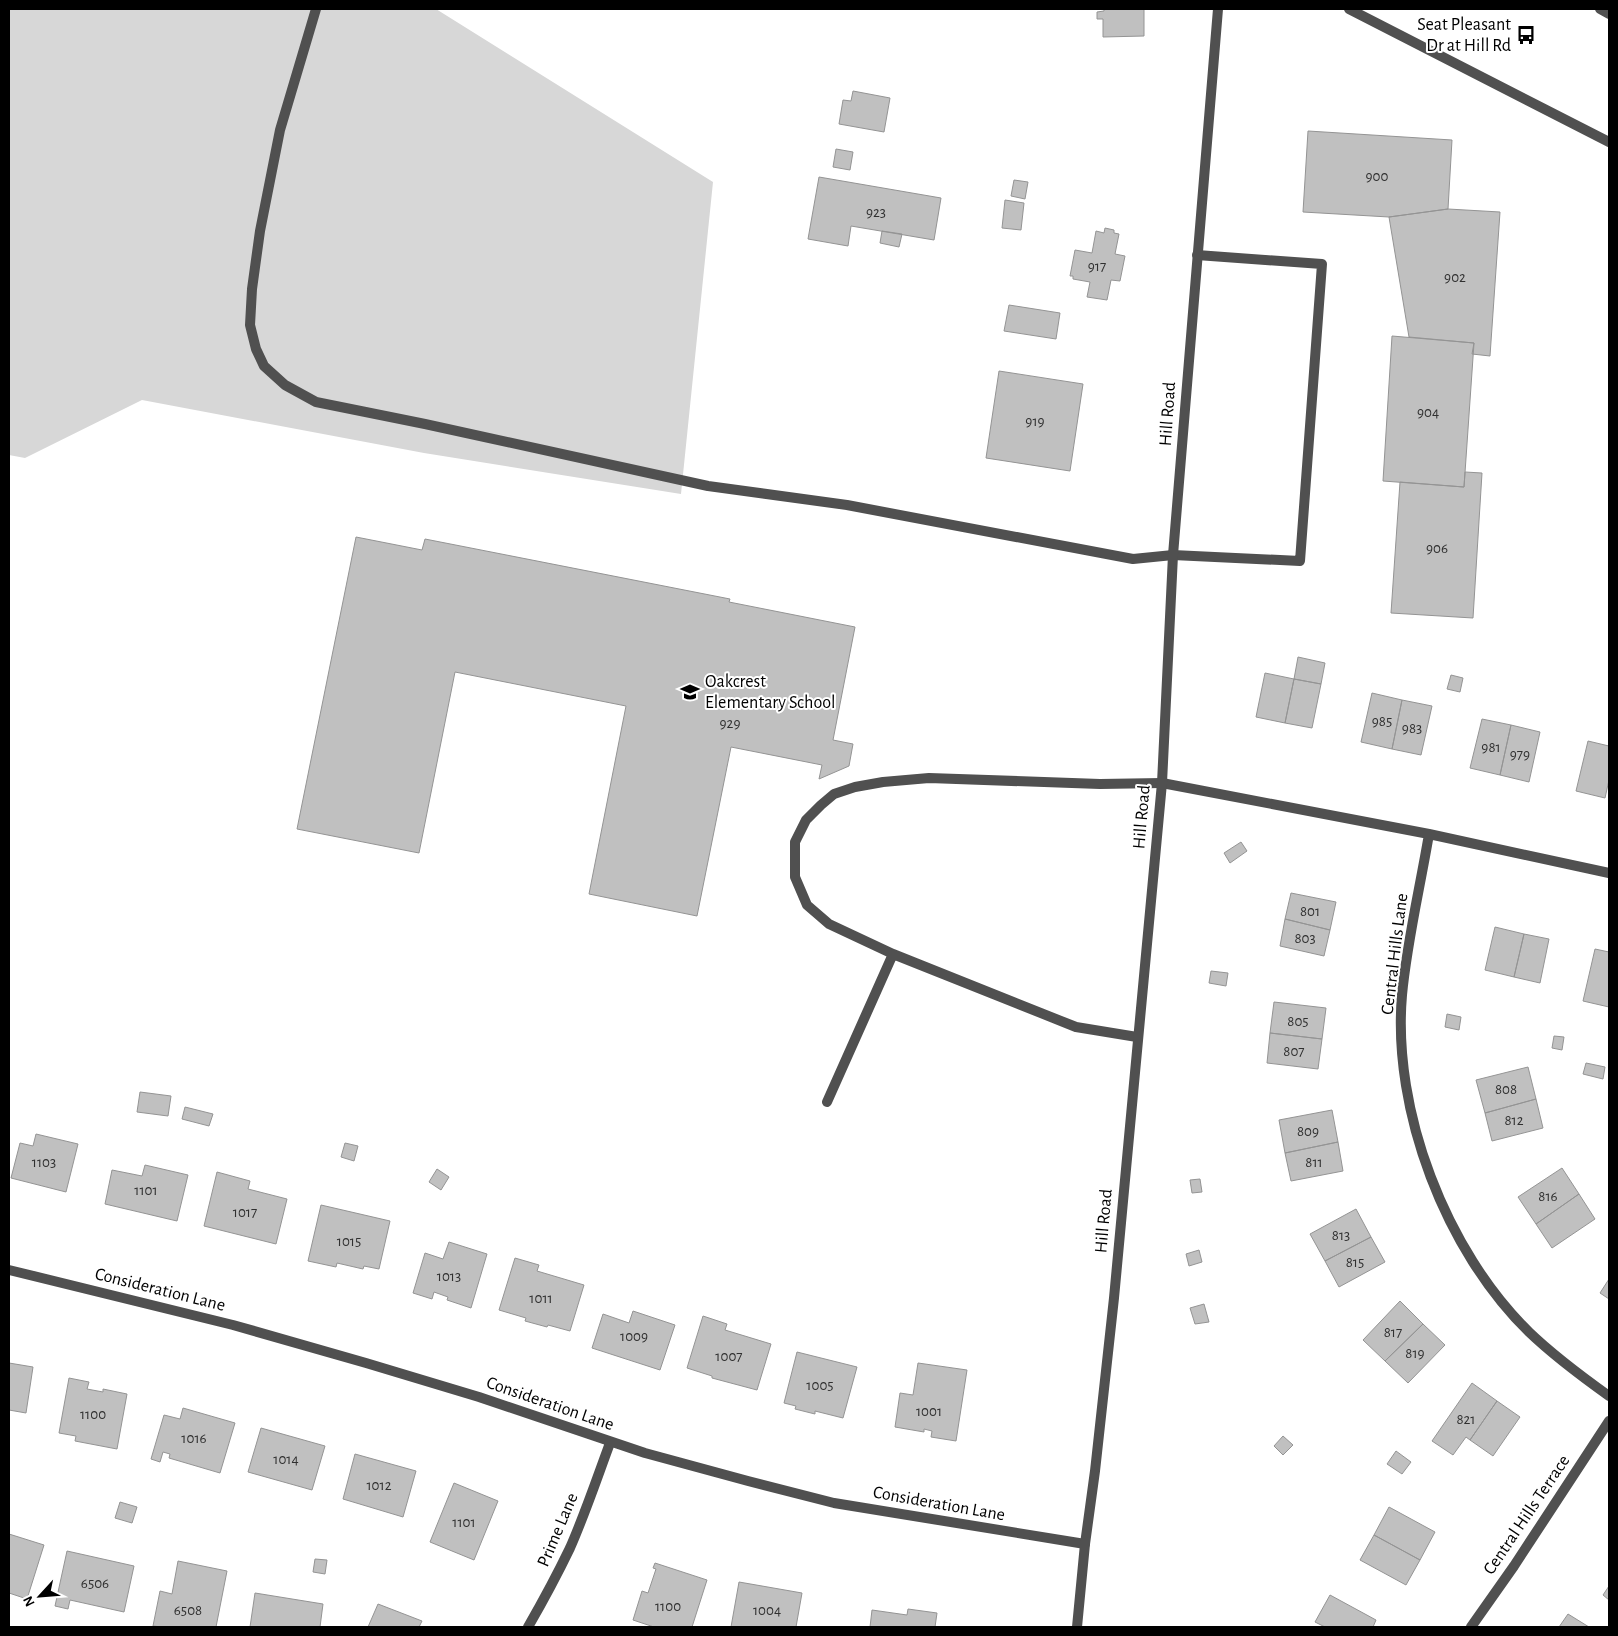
<svg xmlns="http://www.w3.org/2000/svg" width="1618" height="1636" viewBox="0 0 1618 1636" font-family="'Alegreya Sans',sans-serif">
<rect width="100%" height="100%" fill="#fff"/>
<path fill="#d7d7d7" d="M9,9H436L713,182L681,494L424,453L142,400L25,458L9,455Z"/>
<path fill="#c0c0c0" stroke="#949494" d="M1104,9H1144V36L1103,37V19H1097V12L1104,11Z
M853,91L890,98L884,132L839,124L843,100L851,101Z
M1308,131L1452,140L1448,209L1389,217L1303,212Z
M836,149L853,152L850,170L833,167Z
M819,177L941,198L934,240L851,226L848,246L808,239Z
M1014,180L1028,182L1025,199L1011,196Z
M1005,200L1024,203L1021,230L1002,228Z
M1448,209L1500,212L1490,356L1472,354L1474,343L1409,337L1389,217Z
M1105,228L1114,230V233L1119,234L1115,254L1125,256L1120,281L1111,280L1107,300L1087,297L1090,282L1073,279V276H1070L1075,250L1092,253L1096,231L1104,233Z
M882,231L902,234L899,247L880,243Z
M1009,305L1060,313L1056,339L1004,331Z
M1392,336L1474,343L1464,487L1383,481Z
M999,371L1083,384L1070,471L986,458Z
M1465,472L1482,473L1473,618L1391,613L1400,482L1464,487Z
M356,537L422,550L425,539L730,599L729,602L855,627L833,740L853,744L849,766L819,779L822,765L731,747L697,916L589,894L626,706L455,672L419,853L297,829Z
M1298,657L1325,663L1321,684L1294,679Z
M1265,673L1294,679L1285,723L1256,717Z
M1451,675L1463,678L1460,692L1447,689Z
M1294,679L1321,684L1312,728L1285,723Z
M1372,693L1402,700L1392,749L1361,742Z
M1402,700L1432,706L1421,755L1392,749Z
M1482,719L1511,725L1500,775L1470,768Z
M1511,725L1540,732L1529,782L1500,775Z
M1588,741L1609,746V780L1605,798L1576,791Z
M1241,842L1247,851L1230,863L1224,853Z
M1291,893L1336,902L1330,930L1285,919Z
M1285,919L1330,930L1324,956L1280,946Z
M1495,927L1524,934L1514,977L1485,970Z
M1524,934L1549,939L1540,983L1514,977Z
M1595,949L1609,952V1007L1583,1001Z
M1211,971L1228,973L1226,986L1209,983Z
M1274,1002L1326,1008L1322,1039L1270,1033Z
M1447,1014L1461,1017L1459,1030L1445,1027Z
M1270,1033L1322,1039L1318,1069L1267,1063Z
M1554,1036L1564,1037L1562,1050L1552,1048Z
M1586,1063L1605,1067L1603,1079L1583,1074Z
M1528,1067L1536,1099L1485,1113L1476,1080Z
M140,1092L171,1096L168,1116L137,1112Z
M1536,1099L1543,1128L1492,1141L1485,1113Z
M185,1107L213,1114L209,1126L182,1119Z
M1332,1110L1338,1142L1285,1153L1279,1120Z
M36,1134L78,1144L66,1192L11,1178L20,1143L33,1146Z
M1338,1142L1343,1171L1291,1181L1285,1153Z
M345,1143L358,1146L354,1161L341,1157Z
M145,1165L188,1175L177,1221L105,1204L112,1170L142,1176Z
M1562,1168L1579,1194L1536,1224L1518,1197Z
M437,1169L449,1177L441,1190L429,1182Z
M217,1172L250,1181L248,1189L287,1199L276,1244L204,1226Z
M1200,1179L1202,1192L1192,1193L1190,1180Z
M1579,1194L1595,1219L1552,1248L1536,1224Z
M321,1205L390,1221L379,1269L364,1266L363,1269L337,1263L336,1267L308,1261Z
M1356,1209L1371,1237L1325,1261L1310,1234Z
M1371,1237L1385,1262L1339,1287L1325,1261Z
M449,1242L487,1254L471,1308L447,1300L448,1297L434,1292L432,1299L413,1293L425,1253L443,1259Z
M1199,1250L1202,1262L1189,1266L1186,1254Z
M515,1258L539,1265L537,1271L584,1285L570,1331L548,1325L547,1327L525,1321L526,1318L499,1310Z
M1609,1279V1299L1600,1293Z
M1400,1301L1423,1324L1385,1361L1363,1340Z
M1204,1304L1209,1322L1195,1324L1190,1308Z
M633,1311L675,1325L660,1370L592,1348L603,1314L629,1323Z
M703,1316L727,1324L725,1330L771,1344L757,1390L712,1378V1376L687,1368Z
M1423,1324L1445,1345L1408,1383L1385,1361Z
M797,1352L857,1367L843,1418L815,1411V1414L795,1409L796,1406L784,1403Z
M9,1363L33,1367L26,1413L9,1410Z
M918,1363L967,1370L956,1441L931,1437L932,1431L924,1429V1432L895,1427L900,1393L913,1395Z
M69,1378L89,1382L87,1389L103,1392V1389L127,1394L117,1449L75,1441L76,1436L59,1433Z
M1472,1383L1497,1401L1470,1440L1466,1437L1453,1455L1432,1441Z
M1497,1401L1520,1417L1493,1456L1470,1440Z
M183,1408L235,1423L220,1473L169,1458L170,1454L163,1452L160,1462L151,1459L164,1415L180,1419Z
M261,1428L325,1446L312,1490L248,1472Z
M1283,1436L1293,1445L1283,1455L1274,1446Z
M1396,1451L1411,1462L1402,1474L1387,1464Z
M355,1454L416,1471L403,1517L343,1499Z
M454,1483L498,1501L474,1560L430,1542Z
M120,1502L137,1507L132,1523L115,1518Z
M1389,1507L1435,1532L1420,1560L1374,1535Z
M9,1534L44,1545L27,1599L9,1593Z
M1374,1535L1420,1560L1406,1585L1360,1560Z
M67,1551L134,1566L124,1612L70,1600L68,1609L55,1606Z
M315,1559L327,1560L325,1574L313,1572Z
M178,1561L227,1571L216,1627H161L153,1626L160,1591L172,1594Z
M655,1563L707,1580L692,1627H654L633,1620L642,1591L648,1593L656,1569L653,1568Z
M739,1582L802,1593L796,1627H731Z
M1609,1586V1600L1603,1595Z
M255,1593L323,1604L320,1627H250Z
M1330,1595L1376,1620L1373,1627H1325L1315,1622Z
M378,1604L422,1621L419,1627H368Z
M908,1609L937,1613L935,1627H870L872,1610L907,1615Z
M1568,1614L1589,1627H1559Z"/>
<g fill="none" stroke-linecap="round" stroke-linejoin="round">
<path stroke="#505050" stroke-width="10" d="M316,9L280,130L260,231L252,289L250,325L256,349L264,366L285,385L316,402L425,424L708,486L847,505L1133,559L1173,555L1300,561L1322,264L1197,255
M1349,9L1609,142
M1137,1037L1076,1027L893,954L829,924L807,905L795,877V842L806,820L821,805L834,794L855,787L883,782L929,778L1100,784L1162,783
M827,1102L893,954"/>
<path stroke="#505050" stroke-width="10" d="M1162,783L1429,834L1609,873
M1429,834C1420,888 1407,941 1402,995C1392,1111 1446,1251 1529,1332C1554,1356 1581,1376 1609,1396
M9,1270L233,1325L366,1363L479,1397L645,1453L748,1481L834,1503L1085,1544
M528,1627C543,1601 557,1575 570,1548C585,1514 597,1478 610,1443
M1471,1627L1514,1566L1609,1421"/>
<path stroke="#505050" stroke-width="10" d="M1600,9L1609,14
M1077,1627L1085,1544L1095,1471L1114,1298L1162,783L1173,555L1218,9"/>
</g>
<defs>
<g id="bus-bare" transform="scale(1.5)"><path d="M-5-6H5V4H4V6H2V4H-2V6H-4V4H-5ZM-3.5-4V0h7V-4ZM-3.5 1.2v1.5H-2V1.2ZM2 1.2v1.5H3.5V1.2Z" fill="#000" stroke="#fff" stroke-width="2.5" paint-order="stroke"/></g>
<g id="school-bare" transform="scale(1.5)"><path d="M0-5L7-2L0 1L-7-2ZM-4 1L0 2.5L4 1V4Q0 6-4 4Z" fill="#000" stroke="#fff" stroke-width="2.5" paint-order="stroke"/></g>
</defs>
<g fill-rule="evenodd">
<use href="#bus-bare" x="1526" y="35"/>
<use href="#school-bare" x="690" y="692"/>
</g>
<g text-anchor="middle" dominant-baseline="central" stroke-width="4" stroke-linejoin="round" paint-order="stroke">
<g font-size="15" fill="#303030">
<text x="1377" y="176">900</text>
<text x="876" y="212">923</text>
<text x="1097" y="266">917</text>
<text x="1455" y="277">902</text>
<text x="1428" y="412">904</text>
<text x="1035" y="421">919</text>
<text x="1437" y="548">906</text>
<text x="1382" y="721">985</text>
<text x="730" y="723">929</text>
<text x="1412" y="728">983</text>
<text x="1491" y="747">981</text>
<text x="1520" y="754">979</text>
<text x="1310" y="911">801</text>
<text x="1305" y="938">803</text>
<text x="1298" y="1021">805</text>
<text x="1294" y="1051">807</text>
<text x="1506" y="1089">808</text>
<text x="1514" y="1120">812</text>
<text x="1308" y="1131">809</text>
<text x="44" y="1162">1103</text>
<text x="1314" y="1162">811</text>
<text x="146" y="1190">1101</text>
<text x="1548" y="1196">816</text>
<text x="245" y="1212">1017</text>
<text x="1341" y="1235">813</text>
<text x="349" y="1241">1015</text>
<text x="1355" y="1262">815</text>
<text x="449" y="1276">1013</text>
<text x="541" y="1298">1011</text>
<text x="1393" y="1332">817</text>
<text x="634" y="1336">1009</text>
<text x="1415" y="1353">819</text>
<text x="729" y="1356">1007</text>
<text x="820" y="1385">1005</text>
<text x="929" y="1411">1001</text>
<text x="93" y="1414">1100</text>
<text x="1466" y="1419">821</text>
<text x="194" y="1438">1016</text>
<text x="286" y="1459">1014</text>
<text x="379" y="1485">1012</text>
<text x="464" y="1522">1101</text>
<text x="95" y="1583">6506</text>
<text x="668" y="1606">1100</text>
<text x="188" y="1610">6508</text>
<text x="767" y="1610">1004</text>
</g>
<g font-size="18" fill="#000" stroke="#fff" text-anchor="end">
<text x="1511" y="25">Seat Pleasant<tspan x="1511" dy="21">Dr at Hill Rd</tspan></text>
<text x="705" y="682" text-anchor="start">Oakcrest<tspan x="705" dy="21">Elementary School</tspan></text>
</g>
<g font-size="18" fill="#000" stroke="#fff">
<text transform="translate(1168 414) rotate(-86)">Hill Road</text>
<text transform="translate(1142 817) rotate(-85)">Hill Road</text>
<text transform="translate(1395 954) rotate(-83)">Central Hills Lane</text>
<text transform="translate(1104 1221) rotate(-85)">Hill Road</text>
<text transform="translate(160 1290) rotate(14)">Consideration Lane</text>
<text transform="translate(550 1404) rotate(19)">Consideration Lane</text>
<text transform="translate(939 1504) rotate(10)">Consideration Lane</text>
<text transform="translate(1527 1515) rotate(-56)">Central Hills Terrace</text>
<text transform="translate(558 1530) rotate(-67)">Prime Lane</text>
</g>
</g>
<rect width="1618" height="1636" fill="none" stroke="#000000" stroke-width="20"/>
<g transform="translate(40 1596) rotate(244)" stroke="#ffffff" stroke-width="4" paint-order="stroke">
<path d="M0-4L9 19L0 12L-9 19Z" fill="#000000"/>
<text y="-8" font-size="14" font-weight="bold" text-anchor="middle" fill="#000000">N</text>
</g>
</svg>
